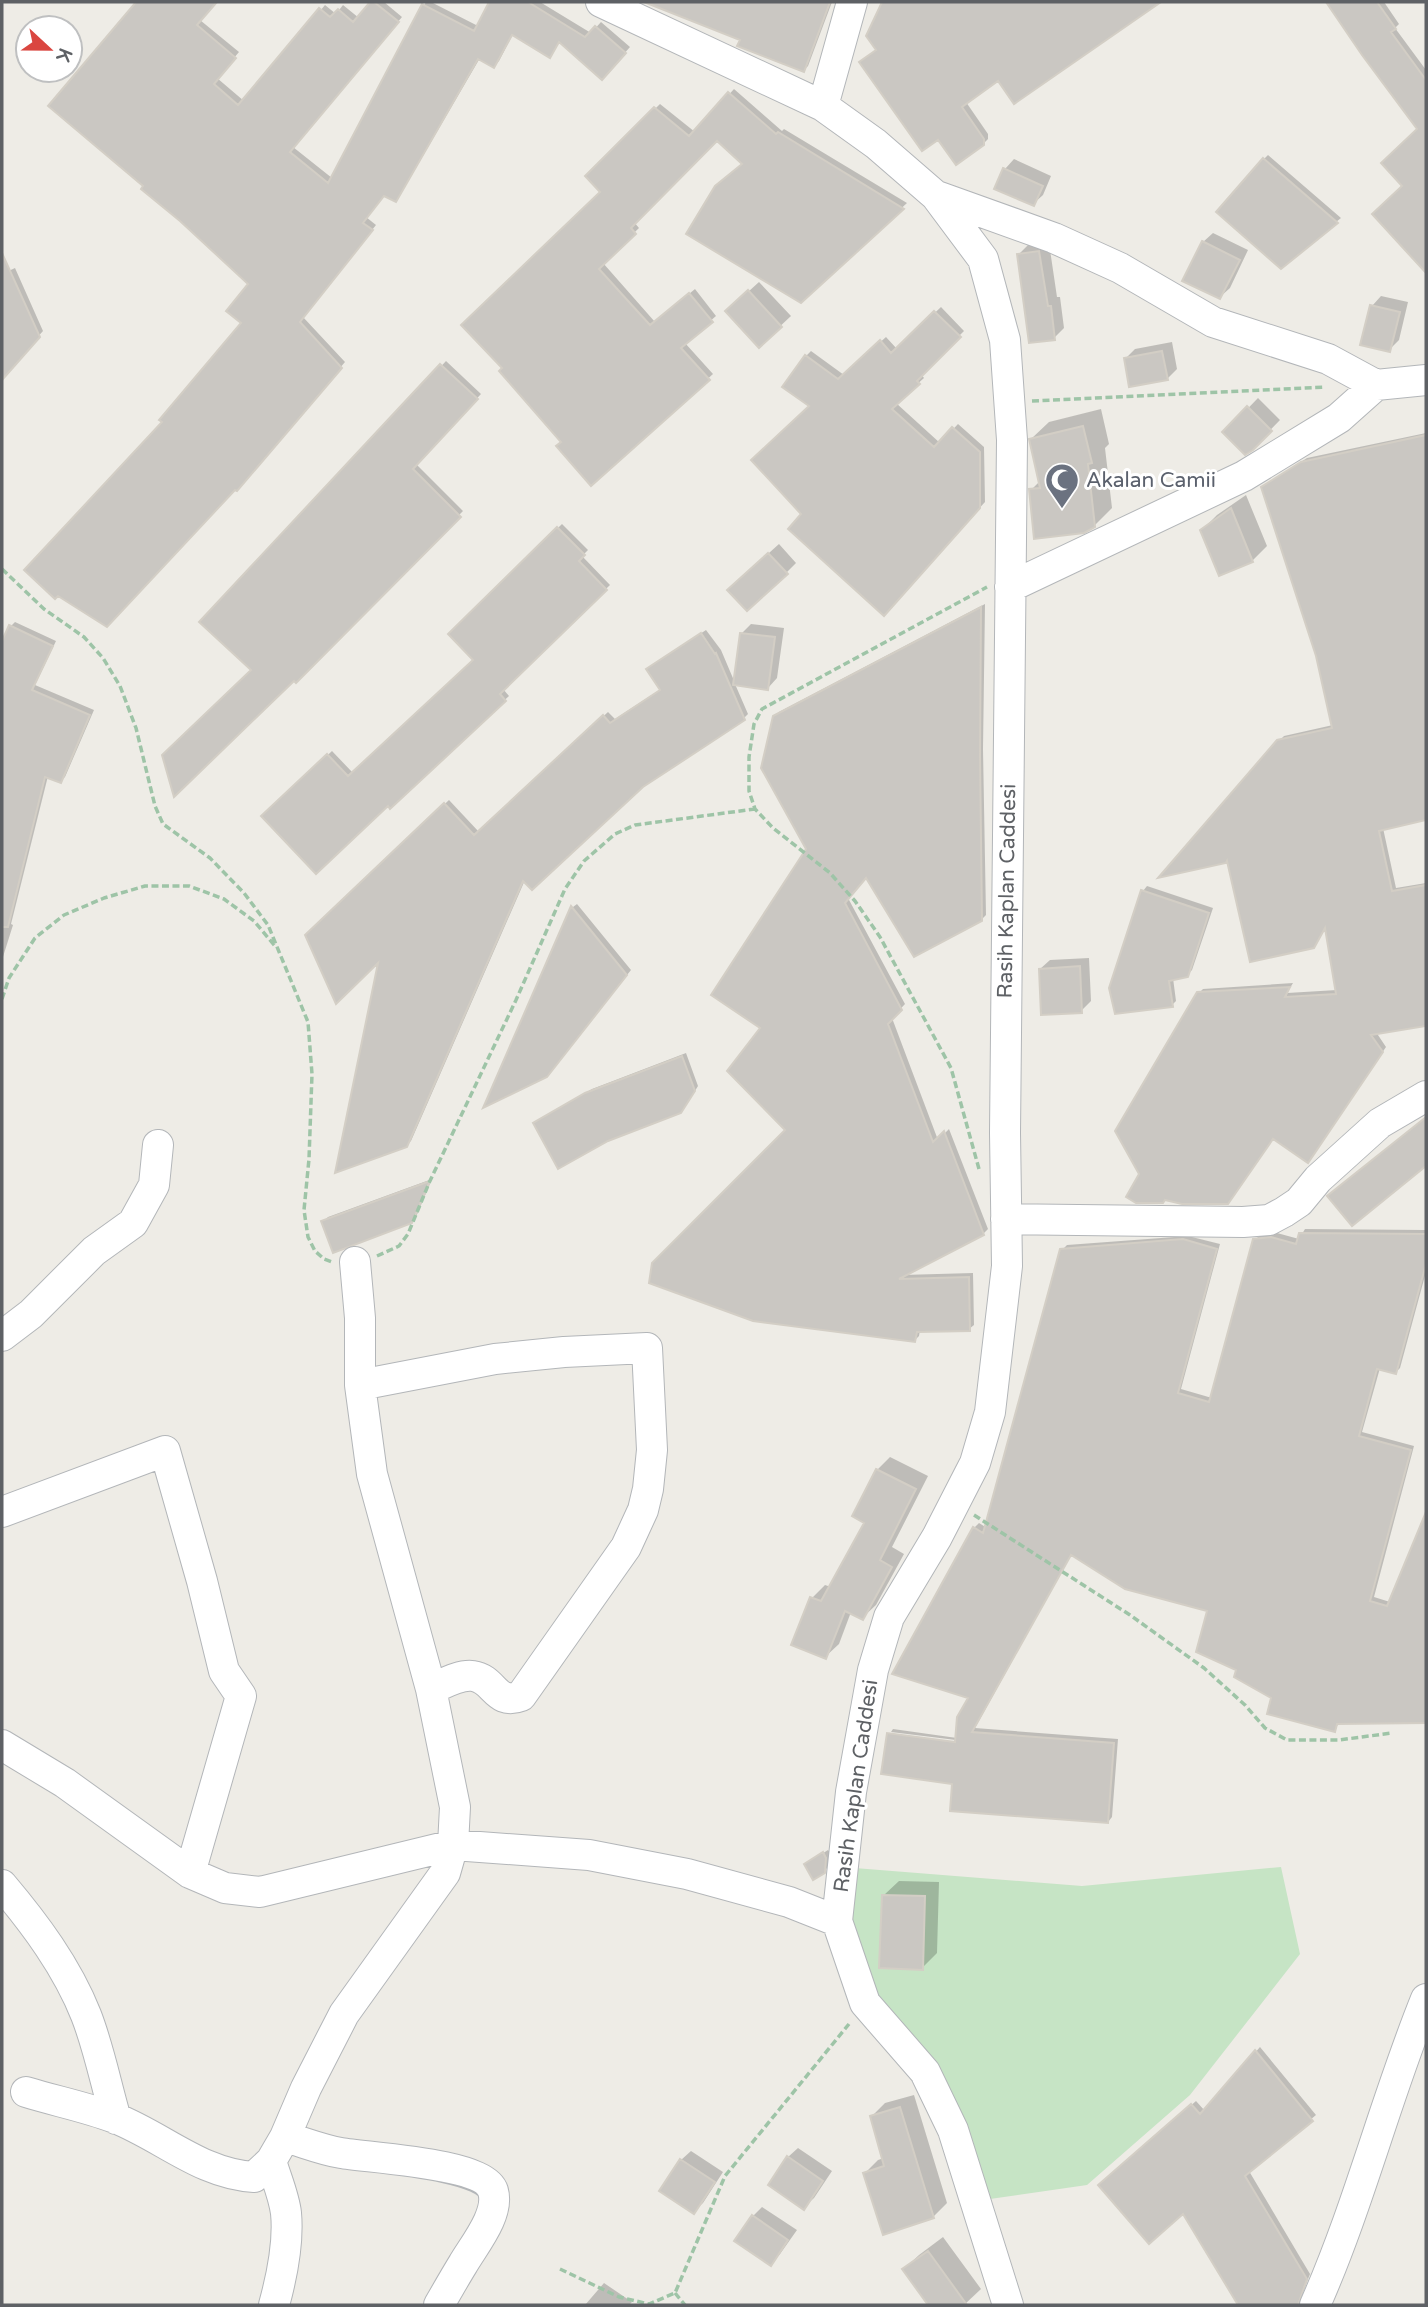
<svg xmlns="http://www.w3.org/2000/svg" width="1428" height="2307" viewBox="0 0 1428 2307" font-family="'Varela Round',sans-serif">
<rect width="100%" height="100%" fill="#eeece6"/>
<path fill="#c6e4c5" d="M842,1867L1082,1886L1281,1867L1300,1954L1190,2095L1087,2185L976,2201L953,2130L865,2003Z"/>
<path fill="#0003" d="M138,2H216L200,20L239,52L217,78L244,101L325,5L336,14L343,5L359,18L372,2H384L402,17L293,147L332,178L426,2H431L478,26L491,2H540L591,33L601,22L630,47L607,73L560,41L554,51L513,34L499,61L494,66L480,58L400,195L395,200L384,194L366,217L376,225L303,317L345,362L241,484L164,422L244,323L250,284L146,186L51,106Z
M648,2H832L808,66L804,70L742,39Z
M884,2H1158L1014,101L999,79L966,102L988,134V139L983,144L877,49L868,36Z
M1328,2H1384L1399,24L1395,28L1426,70V271L1374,214L1404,186L1419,129L1364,56Z
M734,89L782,131L784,129L907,203L801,301L744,163L717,139L634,222L639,228L603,263L655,322L695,289L716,316L685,343L713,374L592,484L563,441L603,192L587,176L660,104L695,132Z
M1268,155L1341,218L1281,266L1264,159Z
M1014,159L1051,176L1043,195L1033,204L996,188L1005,169Z
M1213,233L1248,250L1230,288L1220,297L1203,242Z
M1049,243L1057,297H1060L1064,328L1054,338L1018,255L1028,245Z
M15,268L43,331L2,377V272V274Z
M759,282L791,316L759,346L737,302Z
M1381,296L1408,302L1399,340L1389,350L1372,306Z
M941,307L964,331L921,374L924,378L896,403L940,443L958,424L984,447L985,502L889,608L804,514L811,405L806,356L811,351L844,375L886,337L897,349Z
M1172,342L1177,369L1167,379L1126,358L1135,349Z
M446,361L481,394L416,464L463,511L296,680L253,670L202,622Z
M1258,398L1280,420L1252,449L1225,432Z
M1101,409L1109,444L1105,448L1112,508L1094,526L1031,490L1040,481L1031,439L1049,422Z
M1426,433V819L1383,828L1396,888L1426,883V1024L1376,1032L1386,1047L1312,1156L1274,1137L1228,1203L1199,993L1203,989L1293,983L1287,993L1337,990L1327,926L1318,941L1279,741L1284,736L1333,725L1318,656L1268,483L1307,458Z
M1246,495L1267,546L1252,561L1202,530L1217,515Z
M562,524L588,550L582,556L610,585L503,689L509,696L390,806L388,803L263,816L332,751L353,773L475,660L450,634Z
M779,544L796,563L786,573L739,580Z
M985,604L983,749L986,915L981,920L866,876L848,898L905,1004L892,1018L938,1140L949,1129L988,1229L983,1234L902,1275L973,1273L974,1325L969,1329L920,1330L919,1336L915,1340L788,1130L763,1027L809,849L774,717L779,712Z
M15,622L56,641L35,685L94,710L65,777L60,781L48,776L11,924L13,925L2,960V645L11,626Z
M751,624L784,628L777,678L768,688L735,684L748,714L744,718L642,785L525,880L411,1141L406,1145L381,958L307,936L449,800L479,832L608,712L615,719L661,689L653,665L706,630L721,650L735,683L741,634Z
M1147,886L1213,908L1192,970L1187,975L1173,978L1176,1001L1172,1005L1143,891Z
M577,904L631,970L551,1071L487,1104L573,907Z
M1089,958L1091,1001L1081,1011L1040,969L1050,960Z
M686,1053L698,1086L685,1107L535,1123L592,1089Z
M432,1179L416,1217L411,1222H323L328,1217Z
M1305,1229L1426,1230V1272L1400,1368L1396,1372L1380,1368L1362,1432L1414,1446L1374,1597L1390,1602L1426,1515V1722H1340L1334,1730L1269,1712L1274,1697L1236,1676L1238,1669L1198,1651L1209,1610L1126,1588L1072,1553L975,1728L1118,1739L1112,1817L1108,1822L952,1810L954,1782L883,1773L890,1732V1735L964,1745V1741L891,1732L893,1729L957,1738L959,1718L971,1697L894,1673L974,1528L979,1523L987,1528L1062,1250L1067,1245L1188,1236L1220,1244L1181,1389L1212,1398L1255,1240L1260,1235L1277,1233L1299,1239Z
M890,1457L928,1476L892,1547L904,1554L876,1605L862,1618L851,1612L839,1644L825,1657L812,1598L825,1585L831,1587L867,1522L877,1470Z
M828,1850L830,1853L828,1867L823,1872L806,1864Z
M899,1881L939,1882L937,1953L922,1968L884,1895Z
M1260,2047L1316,2115L1249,2171L1310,2274L1303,2292L1301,2301L1297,2305H1240L1183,2211L1105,2181L1196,2101L1205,2111Z
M914,2095L947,2203L934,2216L884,2232L865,2173L878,2160L884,2158L872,2116L885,2103Z
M798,2148L832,2171L814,2198L804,2207L788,2157Z
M691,2151L723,2172L703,2203L693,2212L681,2160Z
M762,2207L797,2230L780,2254L771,2264L753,2216Z
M943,2237L981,2289L964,2305H930L904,2269L919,2255Z
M604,2283L632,2302L629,2305H585Z"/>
<path fill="#cac7c2" stroke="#d3cec5" stroke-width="2" d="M136,2H217L197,25L236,58L214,84L238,105L319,8L330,17L338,9L353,22L370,2H374L399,22L290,152L328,183L422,4L474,31L489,2H528L585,37L595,26L626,53L602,80L559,42L550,58L512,35L494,68L478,59L396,202L384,196L363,223L373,230L300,322L342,368L237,491L235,490L107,627L58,596L55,599L24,570L162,422L159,420L241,323L226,311L248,284L180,221L141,189L143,186L48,106Z
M644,2H830L804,72L737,46L740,40Z
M882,2H1161L1014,104L998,81L962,107L984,139V145L956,165L938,140L922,151L859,62L876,50L866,36Z
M1326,2H1377L1396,29L1391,32L1426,80V273L1372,214L1402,186L1381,163L1417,129L1362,55Z
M728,92L776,134L778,132L904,209L801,303L686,234L715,186L742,164L717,141L631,228L636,234L599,269L650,325L689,293L713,322L681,348L710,380L591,486L556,446L561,442L499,371L502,368L461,325L600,192L585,176L654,107L689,136Z
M1263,158L1338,223L1281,269L1216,212Z
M1003,168L1043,186L1034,206L994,189Z
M1202,241L1240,260L1220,299L1182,281Z
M1039,251L1048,306H1051L1055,340L1029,343L1017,254Z
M2,253L40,337L2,380Z
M748,290L782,327L759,348L725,311Z
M1370,305L1400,312L1390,352L1360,345Z
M934,311L961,337L917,381L920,384L892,409L934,447L952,427L980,452V508L884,616L788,529L801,514L751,460L809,406L782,387L805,355L838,379L880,340L891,353Z
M1162,351L1168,380L1129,387L1124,358Z
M440,364L478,399L413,469L461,517L296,683L294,681L174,797L162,755L251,670L199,622Z
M1247,406L1272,431L1253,450L1245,455L1222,432Z
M1083,426L1092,463L1088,464L1095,527L1084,533L1034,539L1029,489L1040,488L1029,439Z
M1426,435V820L1379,831L1392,891L1426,885V1026L1371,1035L1383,1052L1308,1163L1273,1139L1228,1204H1182L1165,1200L1163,1203H1136L1126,1197L1139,1174L1115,1131L1197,992L1290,987L1285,997L1336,994L1325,928L1314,948L1250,962L1227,861L1226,863L1158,878L1277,740L1332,728L1316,656L1261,487L1301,462Z
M1231,508L1253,562L1219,576L1200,530Z
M557,527L585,555L579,561L607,590L500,694L506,701L390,809L388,806L316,874L261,816L327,754L348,776L473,660L448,634Z
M768,553L788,574L747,611L727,590Z
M981,607L980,755L982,921L914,957L866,878L845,903L902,1010L888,1024L933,1142L944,1131L984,1235L899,1279L969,1277L970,1331L917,1332L915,1342L753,1321L649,1283L652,1263L785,1130L727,1071L760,1028L711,995L806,849L761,768L773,716Z
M9,625L53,646L32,690L90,715L61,783L45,777L8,927H2V641Z
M701,633L715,654L716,653L745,720L643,787L532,890L523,881L407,1147L335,1173L378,963L336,1004L305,935L444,803L474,835L603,715L610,723L660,690L646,669Z
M740,633L775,637L768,690L733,685Z
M1141,890L1209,913L1188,977L1169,981L1173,1007L1115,1014L1109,988Z
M571,906L627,975L547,1077L483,1108Z
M1080,966L1082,1013L1041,1015L1039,969Z
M682,1056L695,1091L681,1113L608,1141L558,1169L533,1123L585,1093Z
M1426,1117V1166L1352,1226L1327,1196Z
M430,1181L412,1223L333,1253L321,1221Z
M1299,1233L1426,1234V1264L1396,1374L1377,1369L1359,1436L1411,1450L1370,1601L1387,1606L1426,1512V1723L1337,1724L1335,1732L1267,1714L1271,1698L1234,1677L1236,1670L1196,1652L1207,1611L1125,1589L1071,1555L972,1732L1114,1743L1108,1823L950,1811L952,1784L881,1774L887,1733L955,1742L957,1717L968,1698L892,1674L973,1527L983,1533L1060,1249L1183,1239L1217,1249L1178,1393L1209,1402L1253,1239L1271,1237L1296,1244Z
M876,1469L916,1489L880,1560L892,1567L863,1620L845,1611L826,1659L791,1645L810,1597L821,1601L864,1523L852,1516Z
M823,1852L826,1858L825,1873L813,1880L804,1864Z
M882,1895L925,1896L923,1970L879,1968Z
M1255,2050L1313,2121L1245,2176L1307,2279L1298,2305H1238L1183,2214L1149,2244L1098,2185L1191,2104L1200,2114Z
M900,2107L934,2218L883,2235L863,2173L884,2166L870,2116Z
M787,2156L823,2181L804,2210L768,2185Z
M680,2159L715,2182L694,2214L659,2191Z
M752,2215L788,2240L771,2266L734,2241Z
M928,2251L967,2305H928L902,2269Z"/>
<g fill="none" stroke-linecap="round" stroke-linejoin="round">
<g stroke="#b3b6b9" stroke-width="32">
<path id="minor" d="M601,2L823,106L876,144L936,196L983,259L1005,340L1012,440L1005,1133L1007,1266L990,1412L975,1463L937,1537L889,1617L873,1670L851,1792L837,1921L865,2003L925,2072L953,2130L1008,2305
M823,106L852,2
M937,196L1054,238L1120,268L1213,322L1328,359L1376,385L1426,380
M1010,587L1244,476L1339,418L1376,385
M1006,1219L1243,1222L1269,1220L1284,1212L1299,1202L1318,1179L1380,1123L1426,1096
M2,1336L31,1314L94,1251L133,1223L154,1185L158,1145
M360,1385L495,1359L564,1352L647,1348L652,1450L648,1489L643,1510L626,1547L521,1696C495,1706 495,1679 473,1676C460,1674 443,1684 431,1689
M2,1512L165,1451L202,1581L224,1671L241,1696L190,1873
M2,1745L65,1783L190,1873L225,1888L260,1892L453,1845L589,1855L687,1874L789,1902L837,1921
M2,1885C35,1924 67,1967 86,2015C99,2048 106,2085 116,2119
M26,2092C55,2101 86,2107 115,2118C163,2137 201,2174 254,2177L271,2161L285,2137L306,2088L344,2014L445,1873L453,1845L455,1807L431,1689L372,1474L360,1385V1318L355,1262
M285,2137C303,2142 322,2150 341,2153C369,2158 484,2163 493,2191C500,2214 474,2245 463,2264C455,2277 447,2291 439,2305
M271,2161C276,2178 284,2196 286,2213C289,2244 282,2276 274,2305
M1315,2305C1359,2206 1385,2100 1426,1999"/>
</g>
<path stroke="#9ec4a7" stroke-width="3.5" stroke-dasharray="7 3.5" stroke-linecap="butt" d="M1032,401L1325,387
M2,569L44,609L84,637L103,658L120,686L136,728L155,806L163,824L210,858L244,893L268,925L308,1022L312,1074L309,1159L304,1210L308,1237L315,1251L324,1259L332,1262
M2,999L9,978L35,938L64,915L104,898L145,886H189L224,899L254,921L275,946
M979,1169L951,1068L880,937L855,901L830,873L773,828L755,809L749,791V757L754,724L762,709L987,587
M377,1256L399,1246L408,1234L429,1183L516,1000L565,889L584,861L615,834L635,825L755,809
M974,1515L1130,1615L1204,1668L1245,1705L1265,1728L1287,1740H1339L1392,1733
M560,2269L619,2297L649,2304L675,2293L725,2176L849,2024
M675,2293L685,2305"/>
<use href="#minor" stroke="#fff" stroke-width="30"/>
</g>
<defs>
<g id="mosque-pin" transform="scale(1.75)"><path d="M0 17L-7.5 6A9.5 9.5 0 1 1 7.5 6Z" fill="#6b7280" stroke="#fff"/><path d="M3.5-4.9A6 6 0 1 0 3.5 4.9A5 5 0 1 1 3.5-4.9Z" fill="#fff"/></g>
</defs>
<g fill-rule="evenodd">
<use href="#mosque-pin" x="1062" y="480"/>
</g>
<g text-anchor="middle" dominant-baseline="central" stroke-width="6" stroke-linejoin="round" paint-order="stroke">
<g font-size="21" fill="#5b616d" stroke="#fff" text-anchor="start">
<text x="1086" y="480">Akalan Camii</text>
</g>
<g font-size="21" fill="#5e6165" stroke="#fff">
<text transform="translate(1007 891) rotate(-89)">Rasih Kaplan Caddesi</text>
<text transform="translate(856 1786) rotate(-82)">Rasih Kaplan Caddesi</text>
</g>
</g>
<rect width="1428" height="2307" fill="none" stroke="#5e6165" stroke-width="7"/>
<g transform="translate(49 49) rotate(112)"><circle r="33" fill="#ffffff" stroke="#bfc0c1" stroke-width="2"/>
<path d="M0-5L12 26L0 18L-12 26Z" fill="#da4640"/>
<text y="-10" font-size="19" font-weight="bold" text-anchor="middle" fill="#5e6165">K</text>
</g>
</svg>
